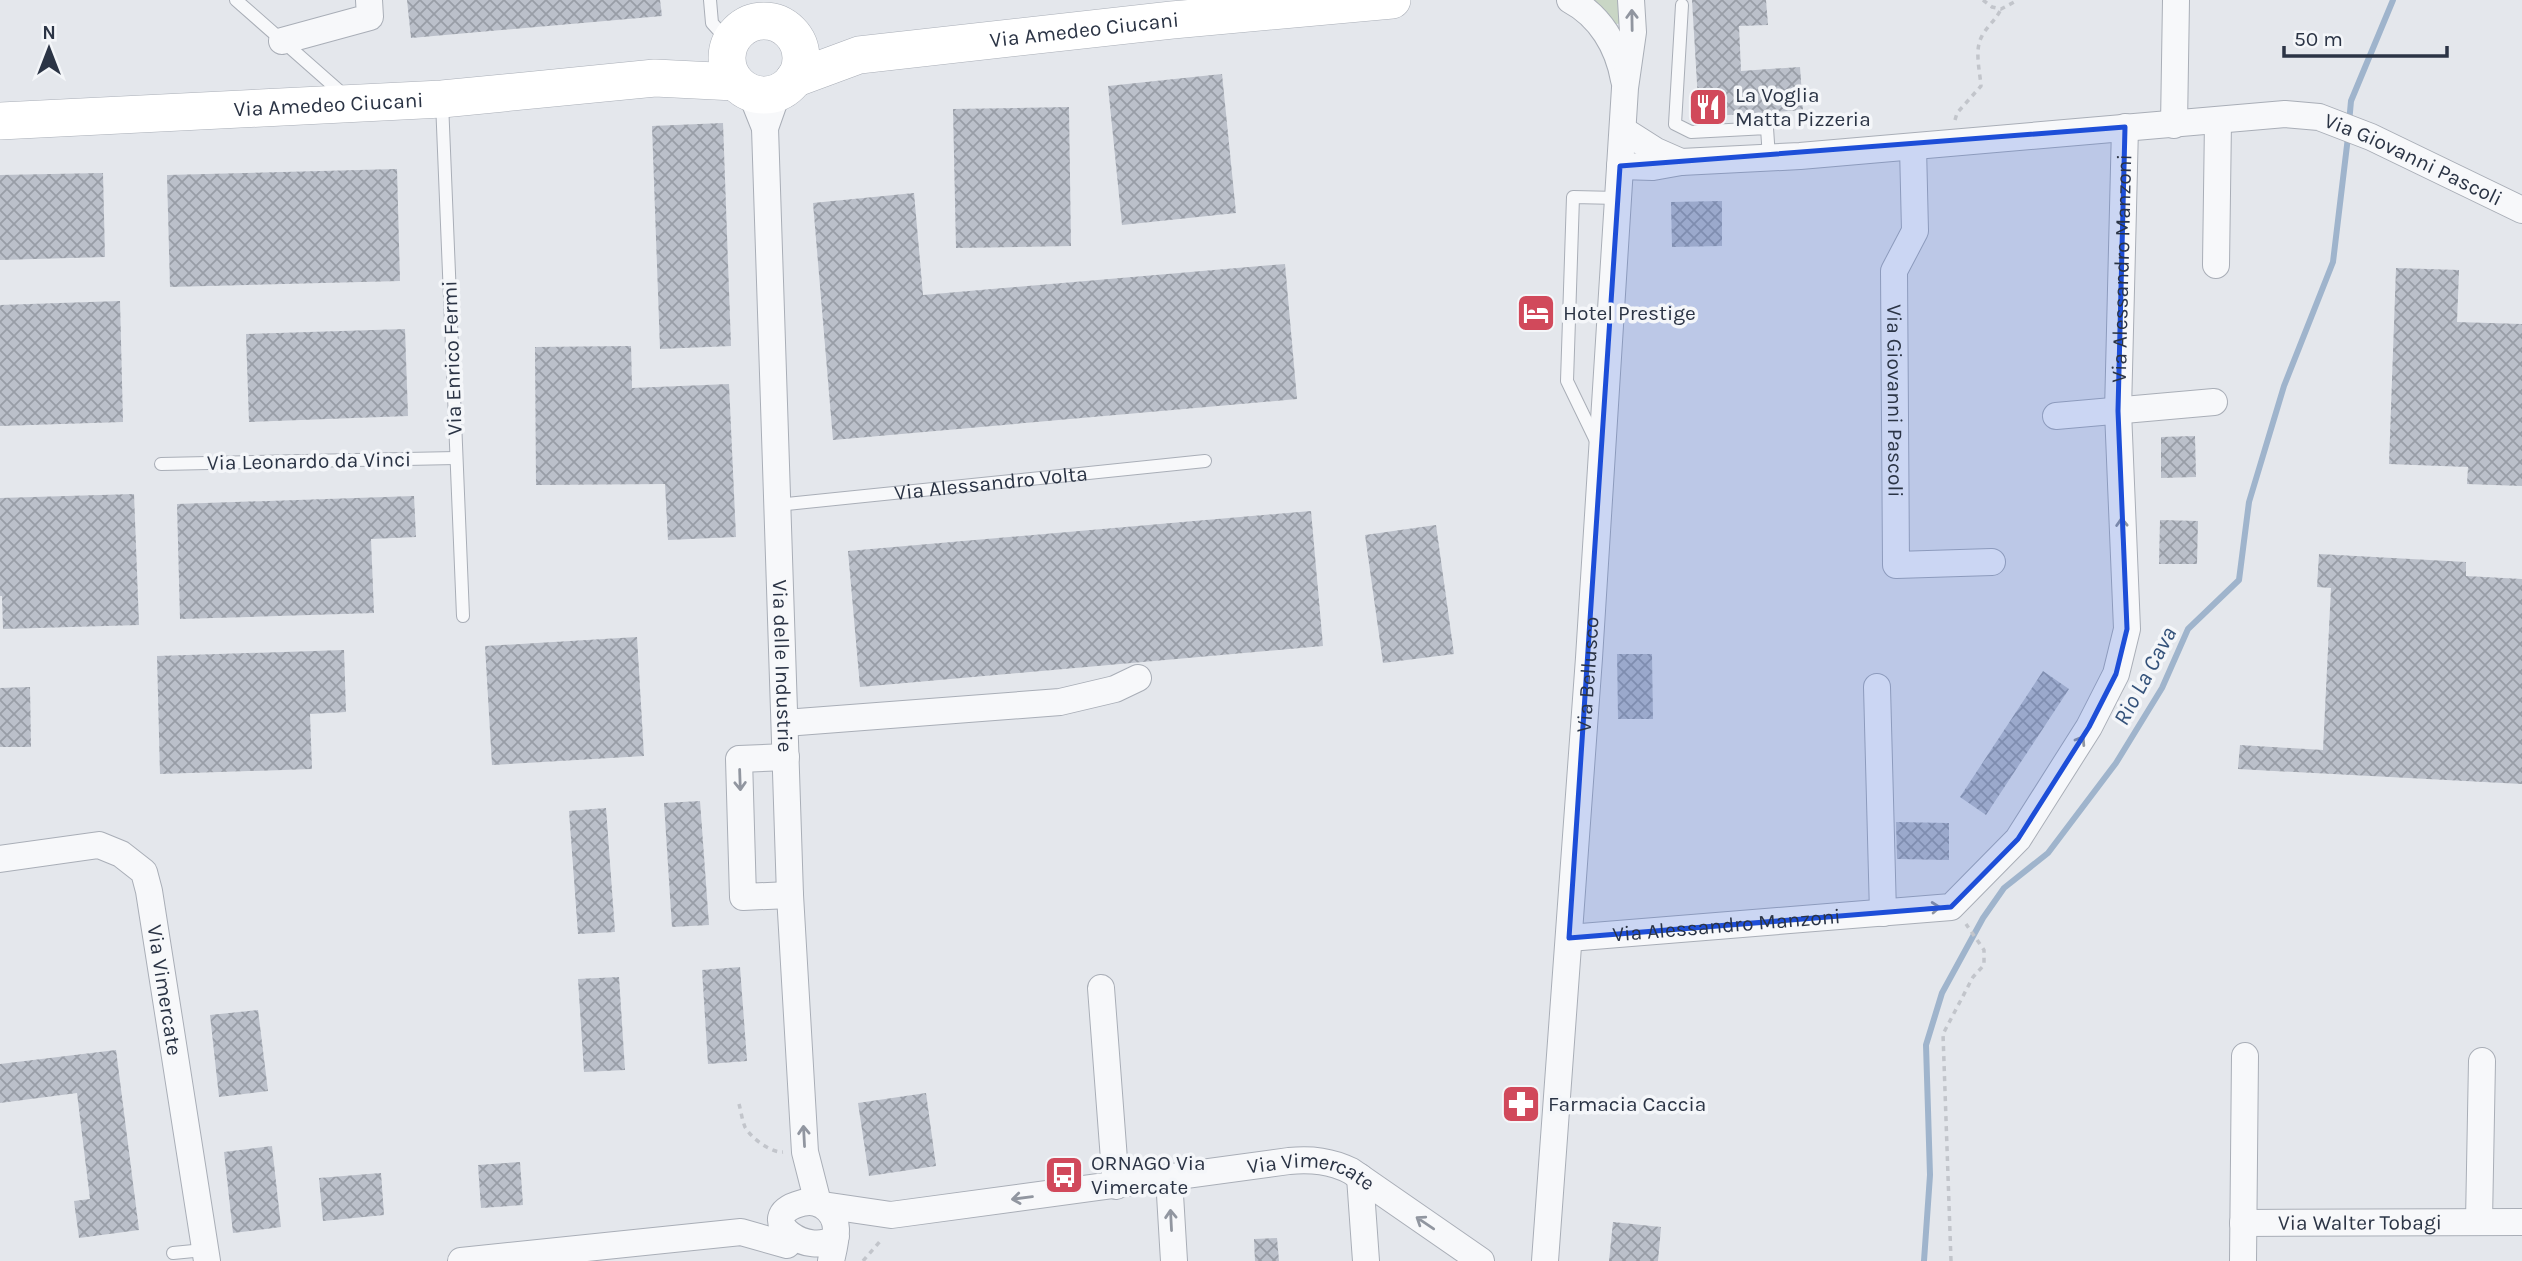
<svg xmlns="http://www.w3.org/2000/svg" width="2522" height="1261" viewBox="0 0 2522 1261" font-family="Karla,sans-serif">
<defs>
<pattern id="building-cross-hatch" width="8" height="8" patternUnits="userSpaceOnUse" patternTransform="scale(1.75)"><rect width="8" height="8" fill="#bbc0ca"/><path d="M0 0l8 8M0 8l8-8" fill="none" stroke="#989da6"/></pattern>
</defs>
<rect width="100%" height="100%" fill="#e4e7ec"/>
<path fill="#c9d6c5" d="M1587,0H1624L1623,23L1616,24Z"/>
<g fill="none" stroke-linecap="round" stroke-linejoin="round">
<path stroke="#9fb4cc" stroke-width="6" d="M2349,123L2351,101L2393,0
M1924,1261L1930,1175L1926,1045L1942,993L1983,918L2004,888L2048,853L2116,763L2162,688L2188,629L2239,580L2249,502L2284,386L2333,262L2348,137"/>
</g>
<path fill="url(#building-cross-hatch)" d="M407,0H660L662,16L411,38Z
M1692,0H1766L1768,25L1739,26L1741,71L1800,67L1803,110L1699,117Z
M1222,74L1236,213L1122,225L1108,86Z
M1069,107L1071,246L956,248L953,109Z
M723,123L731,346L660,349L652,126Z
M397,169L400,281L170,287L167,175Z
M103,173L105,257L0,260V175Z
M914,193L923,295L1285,264L1297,399L833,440L813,203Z
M1722,201V246L1672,247L1671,202Z
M2396,268L2459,270L2457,322L2522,324V486L2467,484L2468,467L2389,464Z
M120,301L123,422L0,426V305Z
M405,329L408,416L249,422L246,334Z
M631,346L632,388L729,384L736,537L668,540L665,484L536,485L535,347Z
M2195,436L2196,477L2161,478V437Z
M134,494L139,625L3,629L2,596H0V498Z
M414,496L416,537L371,539L374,613L180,619L177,504Z
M1311,511L1323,646L860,687L848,551Z
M2160,520L2198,521L2197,564H2159Z
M1436,525L1454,654L1383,663L1365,535Z
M2319,554L2466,562V576L2522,579V784L2238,769L2240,745L2323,750L2331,588L2317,587Z
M637,637L644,756L492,765L485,646Z
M344,650L346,712L310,714L312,769L160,774L157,656Z
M1617,654H1652L1653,719H1618Z
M2043,671L2069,689L1986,815L1960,797Z
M30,687L31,747H0V688Z
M700,801L709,925L672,927L664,803Z
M606,808L615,932L578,934L569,811Z
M1896,822L1949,823V860L1897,859Z
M740,967L747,1061L708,1064L702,970Z
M619,977L625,1070L584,1072L578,979Z
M258,1010L268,1091L219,1097L210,1015Z
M116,1050L139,1230L79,1238L74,1201L90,1199L77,1093L0,1103V1064Z
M926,1093L936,1166L869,1176L858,1103Z
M272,1146L281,1227L233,1233L224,1152Z
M520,1162L523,1205L481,1208L478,1165Z
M381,1173L384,1215L323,1221L319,1178Z
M1613,1222L1661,1227L1658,1261H1609Z
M1277,1238L1279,1261H1255L1254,1239Z"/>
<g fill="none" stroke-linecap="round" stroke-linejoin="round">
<g stroke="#a9aeb7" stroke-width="14">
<g id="lane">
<path d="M236,0L345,96"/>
<path d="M710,0L712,23L730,43"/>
<path d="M1682,5L1675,124L1691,132L1767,128L1769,158"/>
<path d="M442,102L463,616"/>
<path d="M1598,445L1567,381L1573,197L1618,198"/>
<path d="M161,464L456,458"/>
<path id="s1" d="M777,505L1205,461"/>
<path d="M173,1253L204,1250"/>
</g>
</g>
<g stroke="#a9aeb7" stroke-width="28">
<g id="street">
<path d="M1570,0C1600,16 1618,46 1624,80"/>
<path d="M282,41L370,17L369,0"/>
<path id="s2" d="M751,93L765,128L790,895L805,1152L818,1203"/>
<path d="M2174,125L2176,0"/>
<path d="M765,128L778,91"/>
<path d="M1623,130L1656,151L1681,162"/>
<path id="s3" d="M1913,147L1915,231L1894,271L1896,565L1992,562"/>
<path id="s4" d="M1620,166L1653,167L1681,162L1800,156L2285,114L2319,117L2371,137L2522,210"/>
<path d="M2216,265L2218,121"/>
<path d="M2056,416L2214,402"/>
<path d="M1877,687L1883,913"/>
<path d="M785,723L1060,702L1115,689L1138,678"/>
<path d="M786,757L739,759L743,897L790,895"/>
<path id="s5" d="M0,859L99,845L121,854L144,872L149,891L207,1261"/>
<path id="s6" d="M1569,938L1951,907L2018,839L2089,727L2116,674L2127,629L2118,411L2125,127"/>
<path d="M1101,988L1116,1186"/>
<path d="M1360,1177L1366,1261"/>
<path d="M1169,1178L1174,1261"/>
<path id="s7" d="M823,1205L891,1215L1289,1161C1312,1159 1331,1161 1351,1171L1481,1261"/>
<path d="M2479,1221L2482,1061"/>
<path id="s8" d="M2243,1223L2522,1222"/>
<path d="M461,1261L741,1232L787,1245"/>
<path d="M831,1261C835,1243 843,1218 823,1206C817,1202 809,1201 802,1203C748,1217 812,1261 836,1236"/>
<path id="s9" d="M1545,1261L1589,658L1625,88L1633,32L1631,0"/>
<path d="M2243,1261L2245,1056"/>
</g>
</g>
<g stroke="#a9aeb7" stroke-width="38">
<g id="secondary">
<circle cx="764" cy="58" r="37"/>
<path id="s10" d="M794,79L859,55L1172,20L1392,0"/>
<path id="s11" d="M0,121L442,99L655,78L735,82"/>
</g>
</g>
<path stroke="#c2c5cb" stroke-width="3.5" stroke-dasharray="5 5" stroke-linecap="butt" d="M1983,0L1992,7L2001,9L2018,0
M1955,120L1957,113L1981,86C1980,72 1974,49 1982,36C1987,26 1996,20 2001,9
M739,1104C741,1111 742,1120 745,1127C751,1138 771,1153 783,1152
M863,1261L882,1239
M1951,1261L1943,1034L1973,977L1984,965V950L1966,924"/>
<use href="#lane" stroke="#f7f8fa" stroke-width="12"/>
<use href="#street" stroke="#f7f8fa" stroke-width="26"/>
<use href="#secondary" stroke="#fff" stroke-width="37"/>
</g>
<defs><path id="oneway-shaft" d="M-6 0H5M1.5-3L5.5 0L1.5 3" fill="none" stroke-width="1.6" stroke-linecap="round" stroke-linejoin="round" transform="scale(1.75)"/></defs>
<g stroke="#9196a0">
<use href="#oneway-shaft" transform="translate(1632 20) rotate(-91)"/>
<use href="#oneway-shaft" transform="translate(2122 528) rotate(-92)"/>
<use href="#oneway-shaft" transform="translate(2078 745) rotate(-58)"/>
<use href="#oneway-shaft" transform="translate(740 780) rotate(88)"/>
<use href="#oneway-shaft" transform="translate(1930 908) rotate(-5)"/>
<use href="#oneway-shaft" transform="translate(804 1136) rotate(-93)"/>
<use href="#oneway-shaft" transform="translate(1022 1198) rotate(173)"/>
<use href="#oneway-shaft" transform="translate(1171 1220) rotate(-93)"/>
<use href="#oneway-shaft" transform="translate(1425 1223) rotate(-146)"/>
</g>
<path fill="#1d4ed8" fill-opacity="0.2" stroke="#1d4ed8" stroke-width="5" stroke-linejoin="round" d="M2125,127L2118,411L2127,629L2116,674L2089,727L2018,839L1951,907L1569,938L1620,166Z"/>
<defs>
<g id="restaurant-square" transform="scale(2.0125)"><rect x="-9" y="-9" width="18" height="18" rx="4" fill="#d1495b" stroke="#f4f6f9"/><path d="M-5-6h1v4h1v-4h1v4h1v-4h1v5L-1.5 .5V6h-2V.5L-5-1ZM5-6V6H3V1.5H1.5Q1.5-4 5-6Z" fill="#fff"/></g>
<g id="hotel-square" transform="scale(2.0125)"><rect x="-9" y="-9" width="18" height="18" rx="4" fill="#d1495b" stroke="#f4f6f9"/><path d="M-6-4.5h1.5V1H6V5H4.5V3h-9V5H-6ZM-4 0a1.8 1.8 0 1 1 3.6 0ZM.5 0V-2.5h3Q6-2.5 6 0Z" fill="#fff"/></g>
<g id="pharmacy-square" transform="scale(2.0125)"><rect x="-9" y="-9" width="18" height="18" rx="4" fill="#d1495b" stroke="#f4f6f9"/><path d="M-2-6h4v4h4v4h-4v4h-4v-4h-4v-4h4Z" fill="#fff"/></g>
<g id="bus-square" transform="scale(2.0125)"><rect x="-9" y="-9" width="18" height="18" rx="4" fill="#d1495b" stroke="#f4f6f9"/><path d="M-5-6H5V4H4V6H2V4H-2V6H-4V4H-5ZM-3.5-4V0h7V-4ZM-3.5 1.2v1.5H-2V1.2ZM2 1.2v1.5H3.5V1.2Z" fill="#fff"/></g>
</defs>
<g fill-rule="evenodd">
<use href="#restaurant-square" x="1708" y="107"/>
<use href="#hotel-square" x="1536" y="313"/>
<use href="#pharmacy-square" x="1521" y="1104"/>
<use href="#bus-square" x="1064" y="1175"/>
</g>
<g text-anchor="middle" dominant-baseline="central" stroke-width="7" stroke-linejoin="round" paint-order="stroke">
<g font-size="21" fill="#2b3445" stroke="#f4f6f9">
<text stroke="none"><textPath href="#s10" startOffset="296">Via Amedeo Ciucani</textPath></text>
<text stroke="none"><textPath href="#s11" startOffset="329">Via Amedeo Ciucani</textPath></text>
<text stroke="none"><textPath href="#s4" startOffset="805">Via Giovanni Pascoli</textPath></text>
<text stroke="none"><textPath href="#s6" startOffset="1078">Via Alessandro Manzoni</textPath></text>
<text transform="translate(452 358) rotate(-92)">Via Enrico Fermi</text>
<text stroke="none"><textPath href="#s3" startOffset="259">Via Giovanni Pascoli</textPath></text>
<text transform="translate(309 461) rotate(-1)">Via Leonardo da Vinci</text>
<text stroke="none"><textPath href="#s1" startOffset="215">Via Alessandro Volta</textPath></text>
<text stroke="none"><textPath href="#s2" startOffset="576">Via delle Industrie</textPath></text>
<text stroke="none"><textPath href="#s9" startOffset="588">Via Bellusco</textPath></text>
<text stroke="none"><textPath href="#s6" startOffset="158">Via Alessandro Manzoni</textPath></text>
<text stroke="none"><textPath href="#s5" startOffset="273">Via Vimercate</textPath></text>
<text stroke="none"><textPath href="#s7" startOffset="494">Via Vimercate</textPath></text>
<text stroke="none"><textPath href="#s8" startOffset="117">Via Walter Tobagi</textPath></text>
</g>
<g font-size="21" fill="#2b3445" stroke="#f4f6f9" text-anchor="start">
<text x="1735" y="95">La Voglia<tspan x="1735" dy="24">Matta Pizzeria</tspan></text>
<text x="1563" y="313">Hotel Prestige</text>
<text x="1548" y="1104">Farmacia Caccia</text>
<text x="1091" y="1163">ORNAGO Via<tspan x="1091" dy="24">Vimercate</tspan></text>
</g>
<g font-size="23" font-style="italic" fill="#34527a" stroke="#f4f6f9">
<text transform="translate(2145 676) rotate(-62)">Rio La Cava</text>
</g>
</g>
<g transform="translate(49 49)" stroke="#f4f6f9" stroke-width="5" paint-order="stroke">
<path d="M0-5L12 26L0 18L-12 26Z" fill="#2b3445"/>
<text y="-10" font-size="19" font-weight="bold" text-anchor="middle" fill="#2b3445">N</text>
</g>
<path d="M2284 46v10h163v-10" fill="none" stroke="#2b3445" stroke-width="3.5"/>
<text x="2294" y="46" font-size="21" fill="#2b3445" stroke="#f4f6f9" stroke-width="5" paint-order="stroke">50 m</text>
</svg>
